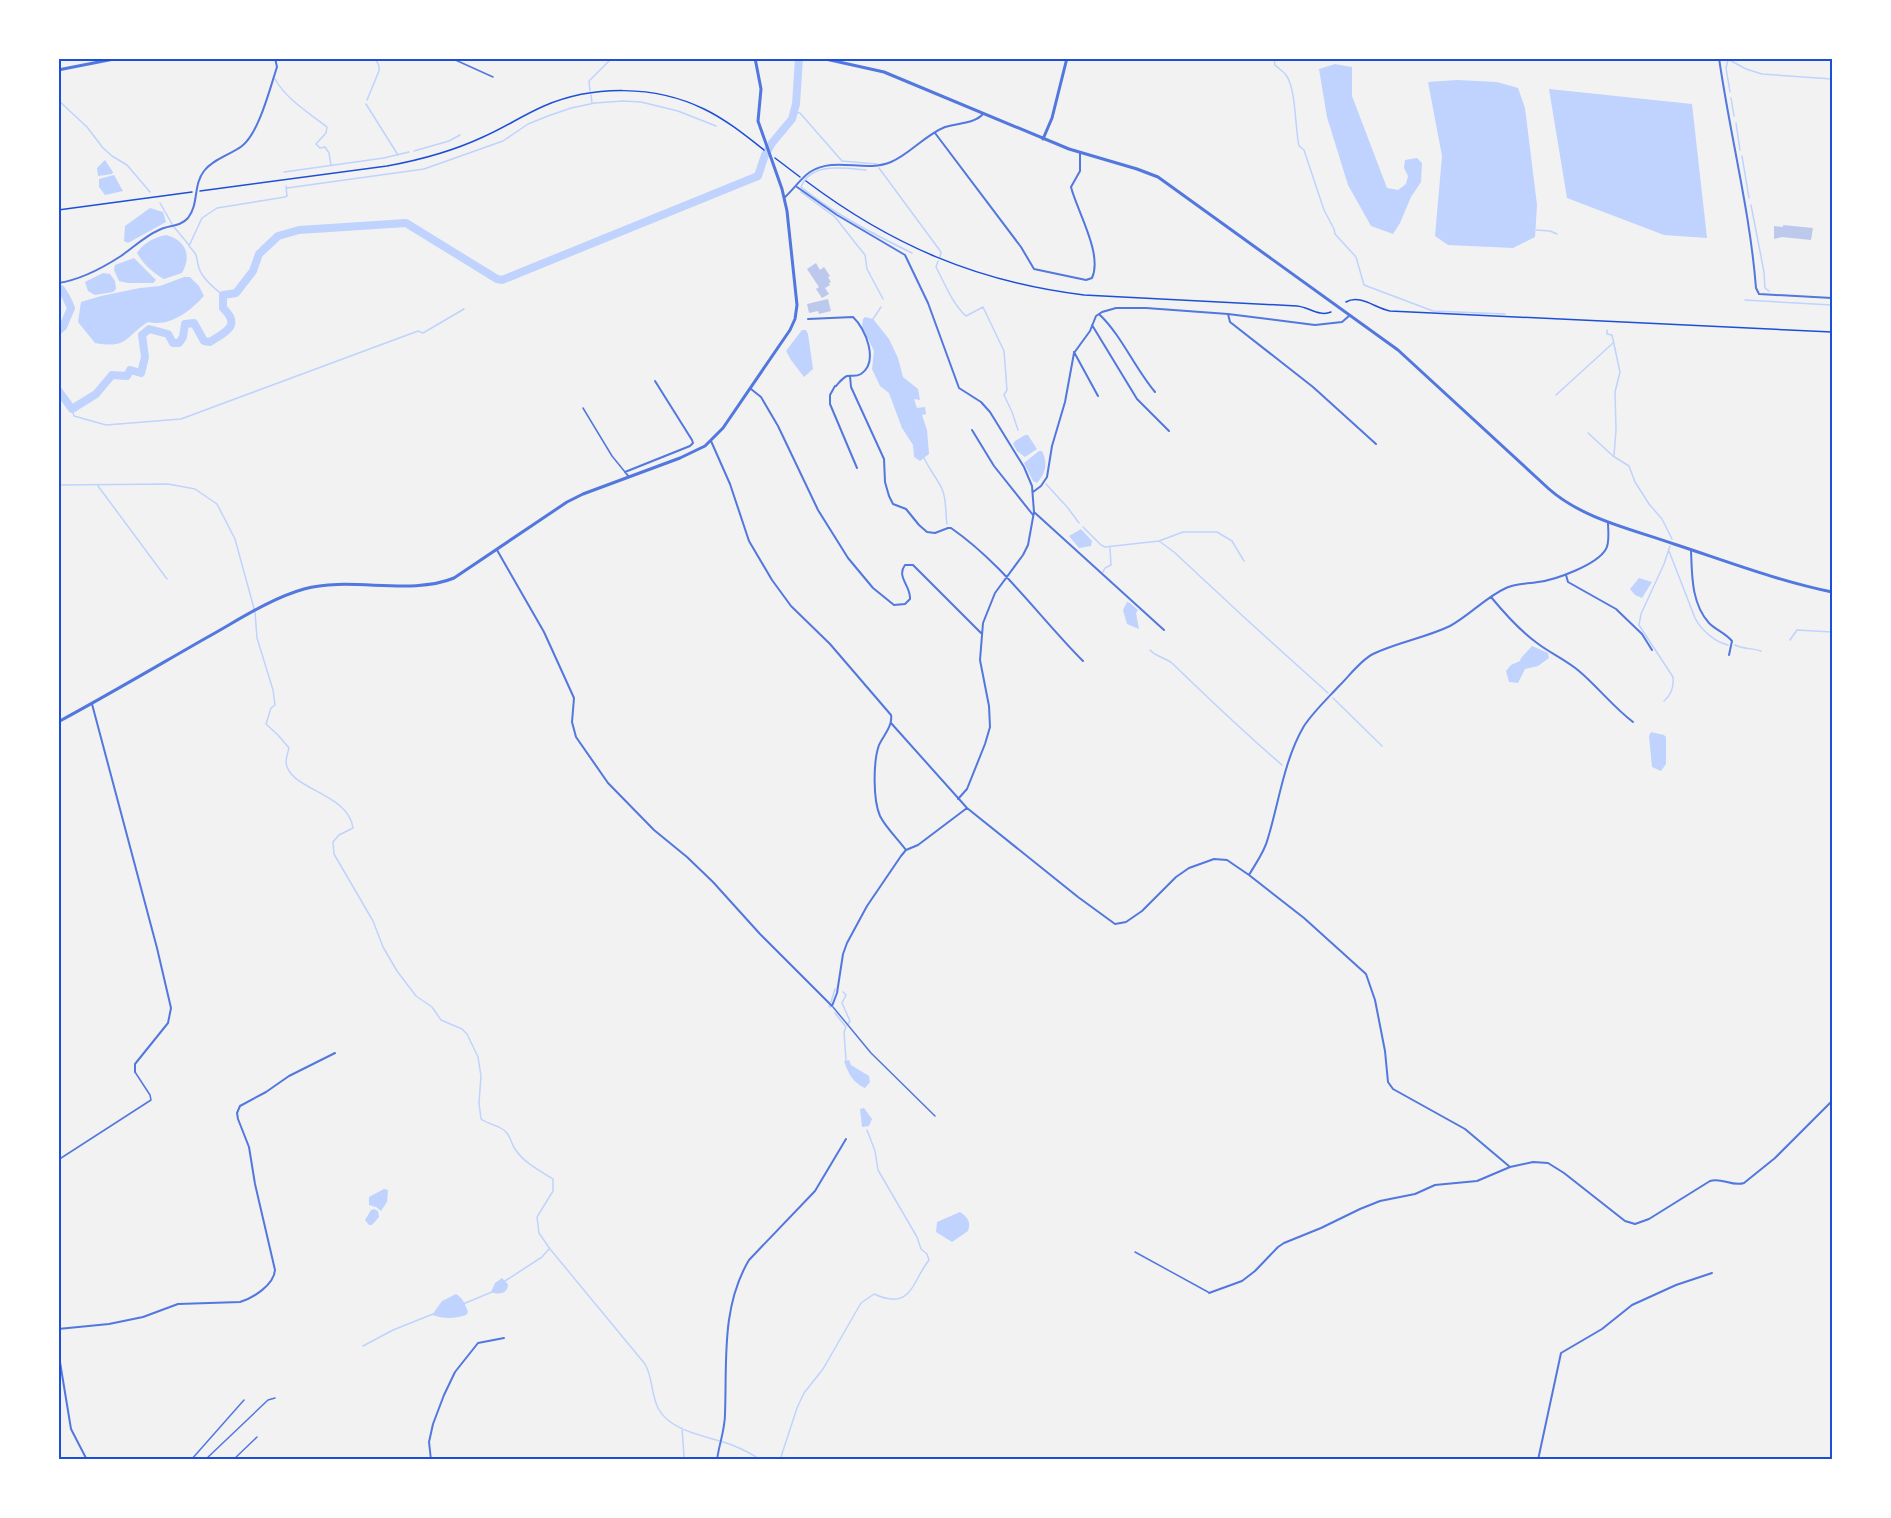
<svg xmlns="http://www.w3.org/2000/svg" width="1891" height="1518" viewBox="0 0 1891 1518" font-family="Mulish,sans-serif">
<rect width="100%" height="100%" fill="#f2f2f2"/>
<path fill="#bfd3fe" d="M1335,64L1352,67V96L1387,188L1398,190L1406,184L1408,176L1404,168L1405,160L1417,158L1422,163L1421,182L1411,197L1400,223L1393,234L1371,226L1348,185L1327,117L1319,69Z
M1457,80L1497,82L1518,88L1525,108L1537,205L1535,237L1513,248L1448,245L1435,236L1442,156L1428,82Z
M1549,89L1692,104L1707,238L1664,235L1567,198Z
M105,160L113,172L112,174L98,176L97,168Z
M114,175L123,191L105,195L99,187V179Z
M150,208L163,212L166,222L128,243L124,241L125,226Z
M166,235C186,240 192,256 182,273L164,279C153,273 143,264 137,253C143,243 155,237 166,235Z
M134,258L156,280L153,283H128L119,281L114,270L115,265Z
M103,273L110,274L115,281L116,289L113,292L95,295L88,291L85,282Z
M184,277H190L199,286L204,296C189,312 170,327 148,322C124,337 129,349 95,343L78,322L81,302L101,296L140,288L160,286Z
M865,317L873,319L889,339L898,358L903,377L918,389L920,400L914,399L917,408L925,407L926,414L922,415L927,430L929,454L920,461L914,457L913,445L902,428L889,393L880,386L872,369L874,351L862,327L863,319Z
M802,330H806L808,334L813,369L804,377L791,360L786,351Z
M1025,435H1028L1037,449L1025,457L1017,451L1013,444L1015,441Z
M1039,451H1042C1048,463 1046,473 1037,483L1033,481L1024,463Z
M1081,529L1092,541L1091,546L1079,548L1069,536Z
M1639,578L1652,582L1642,598L1635,595L1630,589Z
M1127,602L1130,603L1138,610L1136,613L1139,629L1127,624L1123,610Z
M1532,646L1548,653L1549,658L1538,666L1525,669L1518,683L1509,682L1506,671L1511,665L1520,661L1521,658Z
M1651,732L1664,735L1666,737V764L1661,771L1652,767L1649,736Z
M849,1060L851,1065L869,1076L870,1082L865,1088C853,1083 848,1073 844,1061Z
M864,1108L872,1119L869,1126L862,1127L860,1109Z
M384,1189L388,1190L387,1202L381,1211L376,1207L369,1205V1197Z
M374,1209L378,1211L379,1217L372,1225H369L365,1220L371,1210Z
M960,1212C968,1218 971,1221 968,1231L952,1242L936,1232L937,1222Z
M502,1278L508,1284C508,1294 499,1295 491,1292L495,1283Z
M456,1294C463,1298 465,1304 468,1312L466,1315C454,1319 444,1319 432,1315L442,1301Z"/>
<g fill="none" stroke-linecap="round" stroke-linejoin="round">
<path stroke="#bfd3fe" stroke-width="1.5" d="M1274,58L1275,65C1279,69 1283,71 1286,75C1296,88 1295,128 1299,146L1304,150L1324,210L1334,229L1335,234L1356,257L1364,285L1433,311L1505,314
M1726,58L1746,69L1762,74L1832,79
M1728,60L1726,68L1730,92
M275,79C286,99 309,113 327,127L326,133L316,144L320,148L325,147L329,153L331,165
M590,91L589,81L612,58
M591,95L592,103
M1731,98L1734,116
M58,100L87,127L103,148L112,156L127,165L150,192
M367,100L379,71V66L375,58
M366,104L398,155
M794,112L800,113L842,161L877,164
M1736,123L1740,150
M414,151L449,141L460,135
M1742,156L1749,198
M879,168L941,252L940,257
M866,170C844,168 811,162 801,187C835,214 873,234 912,253
M284,172L384,158L409,152
M287,188L424,169L503,141L528,124L548,116L571,108L595,103L623,101L641,102L678,111L716,126
M801,192L835,217L853,240L865,255L867,269L883,299
M160,203L172,224
M1751,205L1764,272L1765,288L1769,291
M174,227L189,245
M1536,230L1550,231L1557,234
M938,261L936,267C945,284 952,303 966,316L983,307L1004,351L1007,390L1004,395L1012,412L1018,430
M223,295C215,289 202,278 199,268C195,256 200,258 189,246L202,218L217,208L285,197L287,196L286,186
M1745,300L1832,305
M873,319L881,307
M1607,330V334L1612,335L1620,372L1615,392L1616,430L1614,455
M1556,395L1613,343
M72,409L74,416L106,425L181,419L418,331L423,333L464,309
M1588,433L1613,456L1629,466L1635,482L1649,504L1662,519L1672,539
M924,458C929,469 937,478 942,489C947,500 945,512 947,524
M1046,484L1068,508L1079,523
M58,485L168,484L195,489L217,504L235,539L255,612L257,638L273,690L275,705L271,708L266,724L278,735L289,748C288,752 286,758 286,762C288,790 348,792 353,828L339,835L333,842L334,854L373,921L383,947L397,971L416,996L432,1007L441,1020L462,1029L467,1034L478,1057L481,1076L479,1103L481,1119C489,1125 500,1125 506,1132C511,1137 511,1144 515,1149C523,1162 540,1171 553,1179V1191L537,1217L539,1233L550,1249L645,1364C653,1378 651,1394 658,1408C671,1433 709,1436 732,1445C742,1449 752,1454 761,1460
M98,486L167,579
M1083,527L1101,545L1105,547L1159,541L1183,532H1217L1232,541L1244,561
M1159,541L1174,552L1246,619L1328,693
M1669,551L1695,618C1701,630 1715,642 1728,645
M1103,572L1105,568L1111,565L1110,548
M1790,640L1797,630L1832,632
M1735,645C1742,649 1752,648 1761,651
M1150,650C1156,657 1167,658 1173,664C1209,699 1245,733 1282,765
M1333,698L1382,746
M1664,701C1671,695 1674,687 1673,677L1639,625L1641,614L1664,564L1670,546
M843,992L846,995L842,1003L850,1021L848,1024
M831,1002L835,989
M829,1006L830,1007
M835,1013L846,1027L844,1032L846,1060
M505,1281L542,1257L549,1249
M463,1304L492,1292
M363,1346L393,1330L433,1314
M1497,1458V1460
M682,1460L684,1457L682,1428
M780,1460L797,1408L804,1393L823,1369L861,1303L874,1294C912,1311 911,1283 929,1260L927,1254L921,1249L917,1237L878,1170L875,1151L867,1130"/>
<path stroke="#bfd3fe" stroke-width="8" d="M58,289H61L66,297L71,308L63,327L58,331
M58,390L72,409L96,394L112,375L127,376L130,370L141,373L145,357L142,335L149,329L168,334L173,343H179L183,337L185,324L194,323L204,341L210,342C225,332 242,326 223,308V295L236,293L253,271L259,254L278,236L299,230L406,223L497,279L502,280L758,176L765,155L772,143L792,119L796,104L799,58"/>
</g>
<path fill="#bdc9ec" d="M1783,225L1813,228L1811,240L1782,237L1774,239V226L1783,227Z
M816,263L820,270L824,267L830,276L828,277L831,282L829,283L830,285L825,288L829,294L822,298L816,289L819,287L807,269Z
M828,299L831,311L819,314L818,311L809,313L807,304Z"/>
<g fill="none" stroke-linecap="round" stroke-linejoin="round">
<path stroke="#1d4ed8" stroke-width="1.5" d="M775,158L800,177
M806,181C891,245 977,282 1084,295L1297,306C1309,307 1319,317 1331,312
M200,191L387,166C420,160 453,151 483,137C504,128 523,115 544,106C593,85 655,85 704,109C725,119 745,135 764,150
M58,210L192,192
M1346,302C1360,294 1375,308 1390,311L1832,332"/>
<path stroke="#5277de" stroke-width="1.5" d="M451,58L493,77
M583,408L612,456L625,472
M833,1007L871,1053L935,1116
M58,1160L151,1100L150,1095L135,1072
M1135,1252L1208,1292
M191,1460L244,1400
M205,1460L268,1400L275,1398
M233,1460L257,1437"/>
<path stroke="#5277de" stroke-width="2" d="M1719,58C1730,135 1750,211 1756,288L1759,294L1832,298
M935,133L1021,247L1034,269L1086,280L1092,278C1103,254 1077,211 1071,187L1080,171V153
M797,187L837,215L905,255L928,303L959,388L981,402L990,412L1024,467L1032,486L1034,512L1028,545L1023,555L995,593L983,623L980,660L989,706L990,727L985,744L967,789L958,799
M784,198C793,190 801,178 810,172C835,156 865,173 891,162C910,154 925,135 945,127C957,123 974,124 983,114
M58,283C80,280 104,267 121,256C134,247 145,236 159,230C169,225 180,227 188,218C199,204 193,185 204,171C213,159 230,155 242,146C259,133 270,88 277,67L275,58
M1099,314C1122,336 1134,367 1155,392
M1228,314L1230,322L1313,387L1376,444
M808,319L853,317C866,329 879,362 861,374C856,377 852,375 847,376C842,378 839,383 836,386
M1092,325L1137,399L1169,431
M1074,352L1098,396
M850,376L851,387L884,459L885,482L889,496L893,504L906,509L919,525L927,532L935,533L948,528H951C1003,564 1039,617 1083,661
M835,386L830,395V404L857,468
M751,389L761,397L778,426L818,510L848,558L873,588L894,605L905,604L910,599C911,586 896,577 905,565H913L981,633
M972,430L994,466L1033,515
M711,441L730,484L749,541L772,580L791,606L830,644L891,715C893,726 883,736 879,745C873,762 873,800 880,816C886,828 898,839 906,850
M629,477L625,472L690,446L693,443L692,440L655,381
M1033,492L1041,486L1047,477L1052,446L1065,402L1074,353L1090,331L1096,316L1102,312L1116,308H1146L1228,314L1315,325L1342,322L1349,316
M1034,512L1164,630
M497,550L544,632L574,698L572,722L576,737L608,783L654,830L687,857L713,882L760,934L832,1006L837,993L843,954L847,943L867,906L901,856L906,850L918,845L967,808
M1691,550C1692,574 1691,603 1709,623C1716,630 1725,633 1732,641L1729,655
M1566,575L1568,582L1616,609L1642,634L1652,650
M1491,597C1505,614 1519,630 1537,643C1550,653 1566,660 1579,671C1598,687 1613,707 1633,722
M92,704L157,948L171,1008L168,1023L135,1064V1072
M891,723L967,808L1078,897L1115,924L1126,922L1142,911L1176,877L1189,868L1214,859L1227,860L1249,875L1304,918L1366,974L1375,1000L1385,1051L1388,1082L1393,1089L1465,1129L1510,1167L1533,1162L1548,1163L1564,1173L1625,1221L1635,1224L1649,1219L1710,1181C1722,1177 1732,1187 1744,1183L1775,1158L1832,1101
M1249,875C1256,863 1265,851 1268,838C1279,802 1284,760 1304,726C1314,711 1328,698 1340,685C1350,675 1361,660 1373,654C1398,642 1425,638 1450,626C1470,615 1486,597 1506,588C1517,583 1527,584 1538,582C1555,580 1597,565 1606,549C1610,542 1608,531 1608,522
M1209,1293L1242,1281L1255,1271L1278,1247L1284,1243L1321,1228L1360,1209L1380,1201L1415,1194L1435,1185L1477,1181L1510,1167
M58,1329L109,1324L143,1317L178,1304L240,1302C253,1298 274,1285 275,1270L255,1184L249,1147L238,1119L237,1113L240,1106L266,1092L289,1076L335,1053
M58,1350L71,1429L87,1460
M431,1460L429,1442L433,1424L444,1395L455,1372L478,1343L504,1338
M717,1460C719,1444 725,1430 725,1414C727,1362 721,1307 749,1260L815,1191L846,1139
M1538,1460L1561,1353L1602,1329L1632,1305L1676,1285L1712,1273"/>
<path stroke="#5277de" stroke-width="3" d="M821,58L884,72L1069,149L1137,169L1158,177L1398,350L1549,489C1583,519 1632,529 1674,544C1726,561 1778,581 1832,592
M58,70L119,58
M1043,139L1052,118L1067,58
M58,722C108,695 157,666 206,638C237,621 269,599 304,589C349,576 411,596 454,578L567,502L583,494L680,458L705,446L723,428L790,330L795,319L797,305L787,211L782,189L758,121L761,89L755,58"/>
</g>
<rect width="1891" height="1518" fill="none" stroke="#ffffff" stroke-width="120"/>
<rect x="60" y="60" width="1771" height="1398" fill="none" stroke="#1d4ed8" stroke-width="2"/>
</svg>
